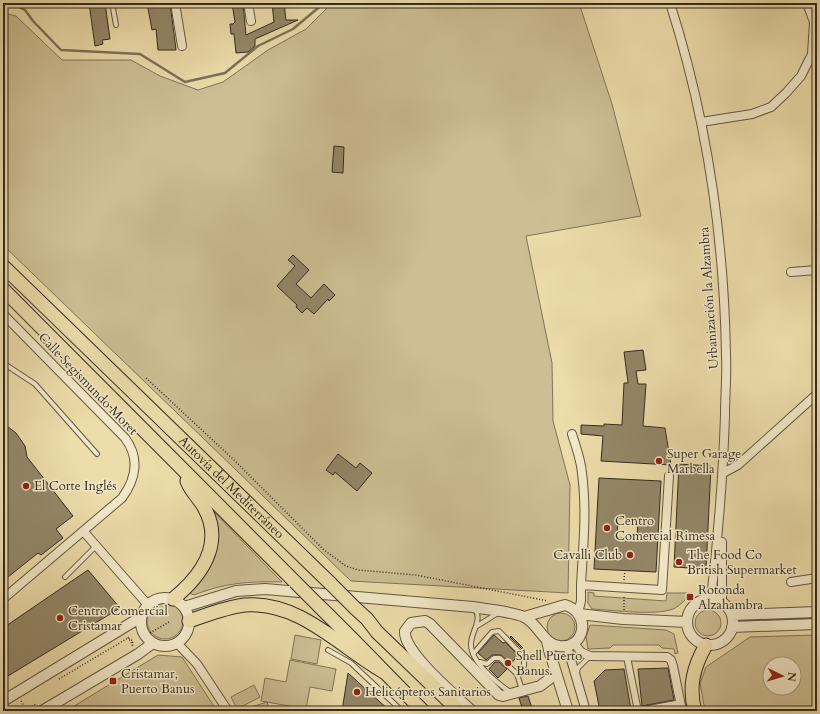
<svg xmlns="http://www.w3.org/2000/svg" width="820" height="714" viewBox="0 0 820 714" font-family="Cardo,serif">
<rect width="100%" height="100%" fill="#ecdcaa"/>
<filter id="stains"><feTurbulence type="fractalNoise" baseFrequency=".005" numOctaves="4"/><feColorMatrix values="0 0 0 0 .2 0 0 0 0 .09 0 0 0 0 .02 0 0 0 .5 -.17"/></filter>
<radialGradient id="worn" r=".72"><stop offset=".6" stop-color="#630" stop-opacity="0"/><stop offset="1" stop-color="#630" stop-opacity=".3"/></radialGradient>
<path fill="#cdbe93" stroke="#80745a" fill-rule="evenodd" d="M332,3H579L612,104L641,216L526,236L552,363L553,421L570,485L568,593L351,581L3,245V13L16,16L62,60H131L160,76L198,90L223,82L268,50L306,29Z
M211,509L282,582C249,581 224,583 194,595L189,593L205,572Z
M588,592L594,593V596L666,601L667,593H691C686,599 680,606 673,609C655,616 613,610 592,609L588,603Z
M147 621a18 18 0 1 1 36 0a18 18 0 1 1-36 0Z
M695 623a13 13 0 1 1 26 0a13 13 0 1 1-26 0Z
M547 627a14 14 0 1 1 28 0a14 14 0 1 1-28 0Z
M590,625L666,630L674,634L678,653L675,654L674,649L662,648L659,645H613L610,648L588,649L586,637Z
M295,635L321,640L317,664L291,659Z
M817,635V711H705L700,683L706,667L750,637ZM770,664H794V688H770Z
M158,655L182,657L217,711H66Z
M290,660L336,669L332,691L310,687L306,709L261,701L265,678L286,682Z
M254,685L260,697L237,709L231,697Z
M267,702L270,711H242V710Z"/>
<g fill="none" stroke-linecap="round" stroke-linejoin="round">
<path stroke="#7d7157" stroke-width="2.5" d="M11,3L25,10L33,21L61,50L140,54L185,82L225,73L258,46L293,29L324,3"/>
</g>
<path fill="#948768" stroke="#342b21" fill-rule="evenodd" d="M89,3H105L110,39L102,40L103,44L95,46Z
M147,3H170L176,50H158L156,29L152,30Z
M232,3H243L246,35L274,22L272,3H284L286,20H298L255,39V46L248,52L236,53L234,34H231L230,24H233L235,22Z
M334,146L344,147L343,173L332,172Z
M293,255L309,270L296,284L311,298L324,284L335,295L329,301L328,299L314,314L307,308L302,313L296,307L297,305L277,286L295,266L288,260Z
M643,350L646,370L636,371L638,384H646L643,426L665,428L671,465L601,461L603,436L581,434V425L604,426V424L622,425L624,383H628L624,352Z
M3,423L16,433L25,446L27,457L73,516L56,529L63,538L41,555L38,553L3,581Z
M338,454L356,468L360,463L372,473L357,491L335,472L333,475L326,470Z
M679,464L711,466L706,569L674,567Z
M599,478L661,481L656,572L594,569ZM618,518L638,519L637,539L617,538Z
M88,570L120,608L3,679V628Z
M494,635L503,643L505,642L518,655L511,664L501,655H492L486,660L478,653Z
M511,636L524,649L523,650L510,637Z
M495,662H499L507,669L498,678L489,669Z
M668,668L674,700L642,706L638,669Z
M624,669L631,710L600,711L594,681L605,670Z
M348,673L390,711H342Z
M528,696L533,711H523L519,698Z"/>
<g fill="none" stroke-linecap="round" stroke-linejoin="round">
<g stroke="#625743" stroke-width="6">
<path id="service" d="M112,3L116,25
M3,363L35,384L97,454
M65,577L96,546
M475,609C483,621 470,633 471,645C471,662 497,683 510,692
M477,626L498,613
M328,650L351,663L402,711
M473,654L492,632L499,631L524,657V666L517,674
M480,662L487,664L494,658H500L517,674L522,690
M577,673L578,668L590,656"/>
</g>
<g stroke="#625743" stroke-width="8">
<path id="pedestrian" d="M627,657L638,711
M638,711L681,703"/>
</g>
<g stroke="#625743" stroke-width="10">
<path id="minor" d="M175,3L182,46
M248,3L251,21
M670,3C706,116 724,236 726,355C727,375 725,395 725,415C723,477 718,538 711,599
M701,122L752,114L771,107L786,93L801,76L812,54L814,22L807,3
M791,272L817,270
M3,314L125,438C140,458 136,479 122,498L3,599
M572,434C576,447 581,460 582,473C587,511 583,548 581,585L662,590L669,476
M723,473L738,465L817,394
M84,532L148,605
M722,542V602
M791,582L817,578
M578,613L581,601V585
M177,643L197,664L228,711
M574,643L581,652L590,656L667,657L671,660L673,666L682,711
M567,646L586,711"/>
</g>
<g stroke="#625743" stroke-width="12">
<path id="tertiary" d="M141 622a24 24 0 1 1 48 0a24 24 0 1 1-48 0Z
M687 622a23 23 0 1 1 46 0a23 23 0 1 1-46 0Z
M184,607L236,591L265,589L473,607C488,610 511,611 524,617C538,623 543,644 559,646C585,650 592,613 565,605L524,617
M579,614L623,619L687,622
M732,615L817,612
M732,627L817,624
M547,641L549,650L568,711
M3,701L141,617
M42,711L138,654L153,643
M472,711C456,696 403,652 405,631L411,623L425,621L430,624L499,695L503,696L540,686L556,674"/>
</g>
<g stroke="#342b21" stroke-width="15">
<path id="primary" d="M695,711C688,686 694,666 706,645"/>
</g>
<g stroke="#342b21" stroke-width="15">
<g id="trunk">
<path id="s1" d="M3,266L331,584"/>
<path d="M3,289L295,582"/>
<path d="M173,599C200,577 224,545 205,509C200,499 191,492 187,481"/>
<path d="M319,606C355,641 388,676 423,711"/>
<path d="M355,608L367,619L377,632L459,711"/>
<path d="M189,621C207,615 226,607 245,605C300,601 340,647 384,672"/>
</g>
</g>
<path stroke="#342b21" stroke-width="1.5" stroke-dasharray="1 2" stroke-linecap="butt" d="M146,378L233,459L324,550L346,566L358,570L416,575L548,601
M624,580L625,570
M624,610V596
M150,633L169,622
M128,637L133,646
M59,679L128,638L133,641L132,646
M21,701L27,711
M24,711L36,704"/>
<use href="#service" stroke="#f3e8c8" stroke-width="4"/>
<use href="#pedestrian" stroke="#f3e8c8" stroke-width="6"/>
<use href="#minor" stroke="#f3e8c8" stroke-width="8"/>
<use href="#tertiary" stroke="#f3e8c8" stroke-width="10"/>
<use href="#primary" stroke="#ecdcaa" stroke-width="13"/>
<use href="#trunk" stroke="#ecdcaa" stroke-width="13"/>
<g stroke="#342b21" stroke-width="15" stroke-linecap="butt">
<path id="trunk-bridge" d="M295,582L319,606
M331,584L355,608"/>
</g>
<use href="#trunk-bridge" stroke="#ecdcaa" stroke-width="13"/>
</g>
<g fill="#8f2418" stroke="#f3e8c8" stroke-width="1.5">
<circle cx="659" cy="461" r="4"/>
<circle cx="26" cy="486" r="4"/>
<circle cx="607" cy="528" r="4"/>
<circle cx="630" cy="555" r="4"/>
<circle cx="679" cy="562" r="4"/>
<rect x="686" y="593" width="8" height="8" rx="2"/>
<circle cx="60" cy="618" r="4"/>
<circle cx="508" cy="663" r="4"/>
<rect x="109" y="677" width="8" height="8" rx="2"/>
<circle cx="357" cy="692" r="4"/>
</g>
<g text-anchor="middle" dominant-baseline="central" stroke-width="3" stroke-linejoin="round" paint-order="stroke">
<g font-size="13" fill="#342b21" stroke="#f3e8c8">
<text transform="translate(709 298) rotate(-94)">Urbanización la Alzambra</text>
<text transform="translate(88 384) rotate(46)">Calle Segismundo Moret</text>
<text stroke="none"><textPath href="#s1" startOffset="318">Autovía del Mediterráneo</textPath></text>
</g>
<g font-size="13" fill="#342b21" stroke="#f3e8c8" text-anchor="start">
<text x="667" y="454">Super Garage<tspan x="667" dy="15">Marbella</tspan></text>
<text x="34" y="486">El Corte Inglés</text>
<text x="615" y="521">Centro<tspan x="615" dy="15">Comercial Rimesa</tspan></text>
<text x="622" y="555" text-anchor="end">Cavalli Club</text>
<text x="687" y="555">The Food Co<tspan x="687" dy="15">British Supermarket</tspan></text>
<text x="698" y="590">Rotonda<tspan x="698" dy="15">Alzahambra</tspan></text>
<text x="68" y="611">Centro Comercial<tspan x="68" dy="15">Cristamar</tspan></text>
<text x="516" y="656">Shell Puerto<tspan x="516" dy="15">Banus.</tspan></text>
<text x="121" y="674">Cristamar,<tspan x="121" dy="15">Puerto Banus</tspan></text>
<text x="365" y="692">Helicópteros Sanitarios</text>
</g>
</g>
<rect width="820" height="714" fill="none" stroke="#ecdcaa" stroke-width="16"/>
<rect x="4" y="4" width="812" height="706" fill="none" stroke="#342b21" stroke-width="2"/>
<rect x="8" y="8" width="804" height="698" fill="none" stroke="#342b21"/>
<g transform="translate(782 676) rotate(95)"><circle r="19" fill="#f3e8c8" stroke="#a79c85"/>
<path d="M0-3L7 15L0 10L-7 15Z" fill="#8f2418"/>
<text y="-6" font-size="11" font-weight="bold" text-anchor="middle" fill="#342b21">N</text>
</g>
<rect width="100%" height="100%" filter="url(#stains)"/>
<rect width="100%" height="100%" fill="url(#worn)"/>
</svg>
